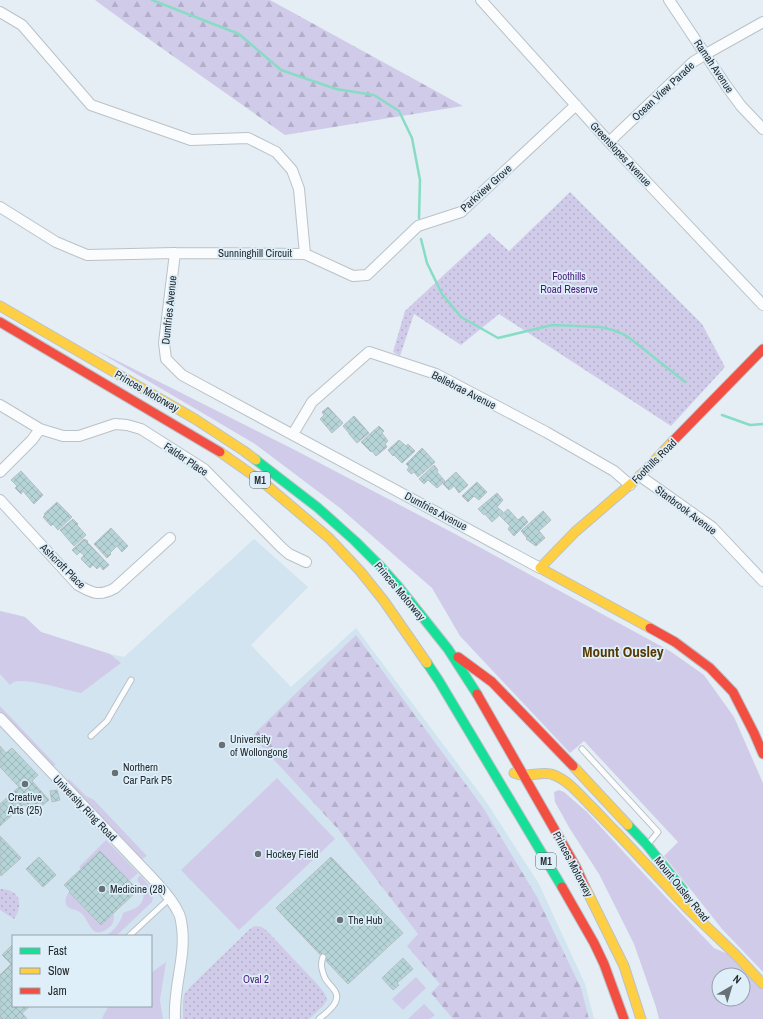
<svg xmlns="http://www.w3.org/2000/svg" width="763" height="1019" viewBox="0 0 763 1019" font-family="'Archivo Narrow',sans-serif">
<defs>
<pattern id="forest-firs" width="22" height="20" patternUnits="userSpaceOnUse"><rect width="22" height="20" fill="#d1cbea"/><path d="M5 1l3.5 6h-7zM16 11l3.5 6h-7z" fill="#b3aec9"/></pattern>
<pattern id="park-dots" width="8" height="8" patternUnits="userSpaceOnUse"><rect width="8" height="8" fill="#d1cbea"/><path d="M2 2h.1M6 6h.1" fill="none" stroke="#b3aec9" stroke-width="1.8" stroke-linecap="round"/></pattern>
<pattern id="building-cross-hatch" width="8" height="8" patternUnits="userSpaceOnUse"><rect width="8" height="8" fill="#b5d4d8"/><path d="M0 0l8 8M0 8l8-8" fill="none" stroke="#9cb6ba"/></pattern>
</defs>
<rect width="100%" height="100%" fill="#e4eef4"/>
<path fill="#d2e4ef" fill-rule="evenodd" d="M254,539L308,587L251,645L291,687L356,628L487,803L539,884L585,984L594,1019H0V611L25,617L41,632L110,654L124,657ZM13,936H151V1006H13Z"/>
<path fill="#d1cbea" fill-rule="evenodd" d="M94,349L291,448L459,536L670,651L704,675L734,717L763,783V972L722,929L664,856L678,842L584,741L570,753L460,636L432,588L340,508L255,444Z
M0,611L25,617L41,632L110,654L121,663L81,693C62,689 39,681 19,681C15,681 13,682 10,685L0,674Z
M0,706L56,765L51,766L0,712Z
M277,778L335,839L239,930L181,870Z
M69,779L86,796L94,800L147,856L140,860L66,781Z
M559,790L564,792L587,812L643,873L714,948L728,954L763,990V1019H659L656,1007L634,944L599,874L570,829L555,802L554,792ZM719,975H743V999H719Z
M106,840L138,873L129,881L100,851L81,869L79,867Z
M140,875L150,887L154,893L152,902L116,936H106C114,930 120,924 123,913C127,911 132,910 136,908C147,901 145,888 137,880Z
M69,892L101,925L113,914L114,916C114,922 112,926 107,929C91,940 90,921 81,913C77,909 70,910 67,906C64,901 66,896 69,892Z
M166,962L160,1000L163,1019H102L104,1014L109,1006H151V973Z
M416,977L426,988L403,1010L392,999Z
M424,1004L435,1015L430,1019H408Z"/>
<path fill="url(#forest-firs)" d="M95,0H270L463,106L285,135L129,25Z
M356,635L484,809L537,897L581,988L589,1019H453L431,993L440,984L407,946L418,934L338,829L252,736Z"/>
<path fill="url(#park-dots)" d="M570,192L702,324L725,367L671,426L499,314L461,345L414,314L400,356L393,352L405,311L489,233L509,251Z
M0,889C11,889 21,894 19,907C19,911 16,916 14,919L0,910Z
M256,926L262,927L267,931L319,986L325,994L327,1000L323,1006L309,1019H183V1002L184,995L190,987L251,928Z"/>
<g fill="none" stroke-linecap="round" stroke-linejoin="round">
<path stroke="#88dcc5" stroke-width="2.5" d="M152,0L239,34L281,70L336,89L374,95L399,111L412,138L420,180L419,218
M421,239L427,263L442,294L461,317L498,338L552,325L600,327L613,330L625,335L636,343L685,382
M722,415L750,425L763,424"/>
</g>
<path fill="url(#building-cross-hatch)" stroke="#b6bfc2" d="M328,407L343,423L332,433L320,419L324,415L322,412Z
M354,416L369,433L357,443L349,434V433L343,426Z
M379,426L384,431L382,433L388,441L385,444L387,447L376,456L372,451L371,452L361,442Z
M399,440L406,446L408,444L415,451L402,463L394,455L393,456L388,450Z
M422,448L435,462L418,477L414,472L411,474L407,470L409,467L406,464Z
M434,465L438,470L437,472L445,481L437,488L428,480L424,484L419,479Z
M21,471L43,495L34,504L23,491L21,494L15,488L17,486L11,480Z
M456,472L468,485L459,493L454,486L449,490L443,484Z
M477,482L487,492L479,500L474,496L468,502L462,496Z
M497,493L503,500L497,507L503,512L492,522L485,514L484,515L478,509Z
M57,502L72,517L58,530L53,524L51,526L43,517L45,515L44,514Z
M508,509L518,520L523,516L528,522L514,536L508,529L510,526L500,516Z
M543,511L551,520L539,531L545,538L536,546L526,539L527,538L521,531Z
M73,519L78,524L77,525L86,535L74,546L60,530Z
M111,528L128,546L122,552L117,546L110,553L111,554L107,558L94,544Z
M84,539L88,541L87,542L109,565L103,570L100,566L97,569L93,565L90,568L81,559L84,555L80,552L77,555L72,550Z
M0,746L6,753L12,748L38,775L32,781L49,800L32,813L24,804L0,826V804L19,787L0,767Z
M57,790L60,800L52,802L50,791Z
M0,836L21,858L1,876L0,875Z
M100,851L138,890L101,925L69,892L70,891L64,885Z
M39,857L56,875L43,887L26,869Z
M331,857L403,933L348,984L276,908Z
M13,944V1006H30L22,1013L27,1019H0V996L1,995L0,993V975L11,964L2,955Z
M403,958L413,969L397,983L399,985L393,990L382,978Z"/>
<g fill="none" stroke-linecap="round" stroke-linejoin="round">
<g stroke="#bbc2c7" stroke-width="7">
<path id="lane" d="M91,736L107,721L131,680
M582,749L658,832L649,843
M129,936L170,898
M319,1019C326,1013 342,1002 335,991C328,981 325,982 322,969C321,965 321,962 323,957"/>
</g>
<g stroke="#bbc2c7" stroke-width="12">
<path id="street" d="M481,0L609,142L763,305
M669,0L725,84L741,106L763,129
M0,12L22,25L91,105L191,140L248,138L276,152L292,170L299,189L305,254
M609,142L693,62L706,54L763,22
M0,207L56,242L87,255L175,253L305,254L353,276L367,275L418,226L461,212L576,105
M175,253L164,343L166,359L182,375L540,568
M0,405L40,429L63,436H79L115,424L127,425L141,429L204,469L282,548L289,554L306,562
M293,434L312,402L369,352L436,374L546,432L614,471L630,485
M0,472L32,440L40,429
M640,476L712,527L763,581
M0,500L78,585C92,593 99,597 115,588L170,538
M0,718L154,880C163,890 173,900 178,912C181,916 181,922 182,927C186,958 173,988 175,1019"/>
</g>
<g stroke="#bbc2c7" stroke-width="11">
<path id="fast" d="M256,460L317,507L355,541L380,566L397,585L448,649L477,694
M427,663L439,681L562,887
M628,825L647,845L683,890"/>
</g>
<g stroke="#bbc2c7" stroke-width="11">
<path id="slow" d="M0,306L195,419L244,451L256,460
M220,452L264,483L329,538L360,571L384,601L427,663
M650,628L540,568L575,532L640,476L673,441
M573,766L628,825
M514,773C527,779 538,771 551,774C567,779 578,793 590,805C599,814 608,824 618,834
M618,834L686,907L736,955L763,984
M585,887L624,966L641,1019"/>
</g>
<g stroke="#bbc2c7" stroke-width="11">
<path id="jam" d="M0,322L220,452
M673,441L763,349
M650,628L675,642L710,668L733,692L754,733L763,754
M458,657L492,682L573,766
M477,694L576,867L585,887
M562,887L594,943L604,964L624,1019"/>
</g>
<use href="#lane" stroke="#fbfcfd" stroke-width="5"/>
<use href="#street" stroke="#fbfcfd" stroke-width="10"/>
<use href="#fast" stroke="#16e098" stroke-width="9"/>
<use href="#slow" stroke="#ffcf43" stroke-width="9"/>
<use href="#jam" stroke="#f24e42" stroke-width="9"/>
</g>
<g fill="#687075" stroke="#deeffa" stroke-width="1.5">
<circle cx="222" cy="745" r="4"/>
<circle cx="115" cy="773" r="4"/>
<circle cx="25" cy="784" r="4"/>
<circle cx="258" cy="854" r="4"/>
<circle cx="102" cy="889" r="4"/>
<circle cx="340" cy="920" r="4"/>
</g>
<g text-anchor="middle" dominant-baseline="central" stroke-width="3.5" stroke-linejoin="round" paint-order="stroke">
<g fill="#deeffa" stroke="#5c666d" stroke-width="1">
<rect x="250" y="472" width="20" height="16" rx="3"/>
<rect x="536" y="853" width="20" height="16" rx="3"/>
</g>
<g font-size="10" font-weight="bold" fill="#252c30">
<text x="260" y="480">M1</text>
<text x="546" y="861">M1</text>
</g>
<g font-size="11" fill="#252c30" stroke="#deeffa">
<text transform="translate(714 66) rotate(56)">Ramah Avenue</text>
<text transform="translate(663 91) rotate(-43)">Ocean View Parade</text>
<text transform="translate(621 154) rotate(47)">Greenslopes Avenue</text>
<text transform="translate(486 188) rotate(-42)">Parkview Grove</text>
<text x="255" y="253">Sunninghill Circuit</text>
<text transform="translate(169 310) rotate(-84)">Dumfries Avenue</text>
<text transform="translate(464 390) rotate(27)">Bellebrae Avenue</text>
<text transform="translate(147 391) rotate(30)">Princes Motorway</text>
<text transform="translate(186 459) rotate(34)">Falder Place</text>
<text transform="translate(654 461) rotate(-45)">Foothills Road</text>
<text transform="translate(686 510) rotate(37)">Stanbrook Avenue</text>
<text transform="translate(436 511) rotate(28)">Dumfries Avenue</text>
<text transform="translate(63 566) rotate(45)">Ashcroft Place</text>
<text transform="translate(400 591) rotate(50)">Princes Motorway</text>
<text transform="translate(85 808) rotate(46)">University Ring Road</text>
<text transform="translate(573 864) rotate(62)">Princes Motorway</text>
<text transform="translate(682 889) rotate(51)">Mount Ousley Road</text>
</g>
<g font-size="11" fill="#491b78" stroke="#deeffa">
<text x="569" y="276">Foothills<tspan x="569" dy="13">Road Reserve</tspan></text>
<text x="256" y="979">Oval 2</text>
</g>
<g font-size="11" fill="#252c30" stroke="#deeffa" text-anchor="start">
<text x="230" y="739">University<tspan x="230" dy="13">of Wollongong</tspan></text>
<text x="123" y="767">Northern<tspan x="123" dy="13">Car Park P5</tspan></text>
<text x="25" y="797" text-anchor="middle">Creative<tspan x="25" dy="13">Arts (25)</tspan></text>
<text x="266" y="854">Hockey Field</text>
<text x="110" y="889">Medicine (28)</text>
<text x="348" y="920">The Hub</text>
</g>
<g font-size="15" font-weight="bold" fill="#593800" stroke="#deeffa">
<text x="623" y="651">Mount Ousley</text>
</g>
</g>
<rect x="12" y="935" width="140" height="72" fill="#deeffa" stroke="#94a1a9"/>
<rect x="20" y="948" width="20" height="6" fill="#16e098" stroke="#94a1a9"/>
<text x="48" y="955" font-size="12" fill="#252c30">Fast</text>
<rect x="20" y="968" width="20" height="6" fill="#ffcf43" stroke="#94a1a9"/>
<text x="48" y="975" font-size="12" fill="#252c30">Slow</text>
<rect x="20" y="988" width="20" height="6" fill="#f24e42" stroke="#94a1a9"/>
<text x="48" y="995" font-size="12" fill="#252c30">Jam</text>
<g transform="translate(731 987) rotate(38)"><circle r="19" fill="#deeffa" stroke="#94a1a9"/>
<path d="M0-3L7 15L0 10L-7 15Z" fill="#687075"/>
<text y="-6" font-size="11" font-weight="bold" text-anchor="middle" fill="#252c30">N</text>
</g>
</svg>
